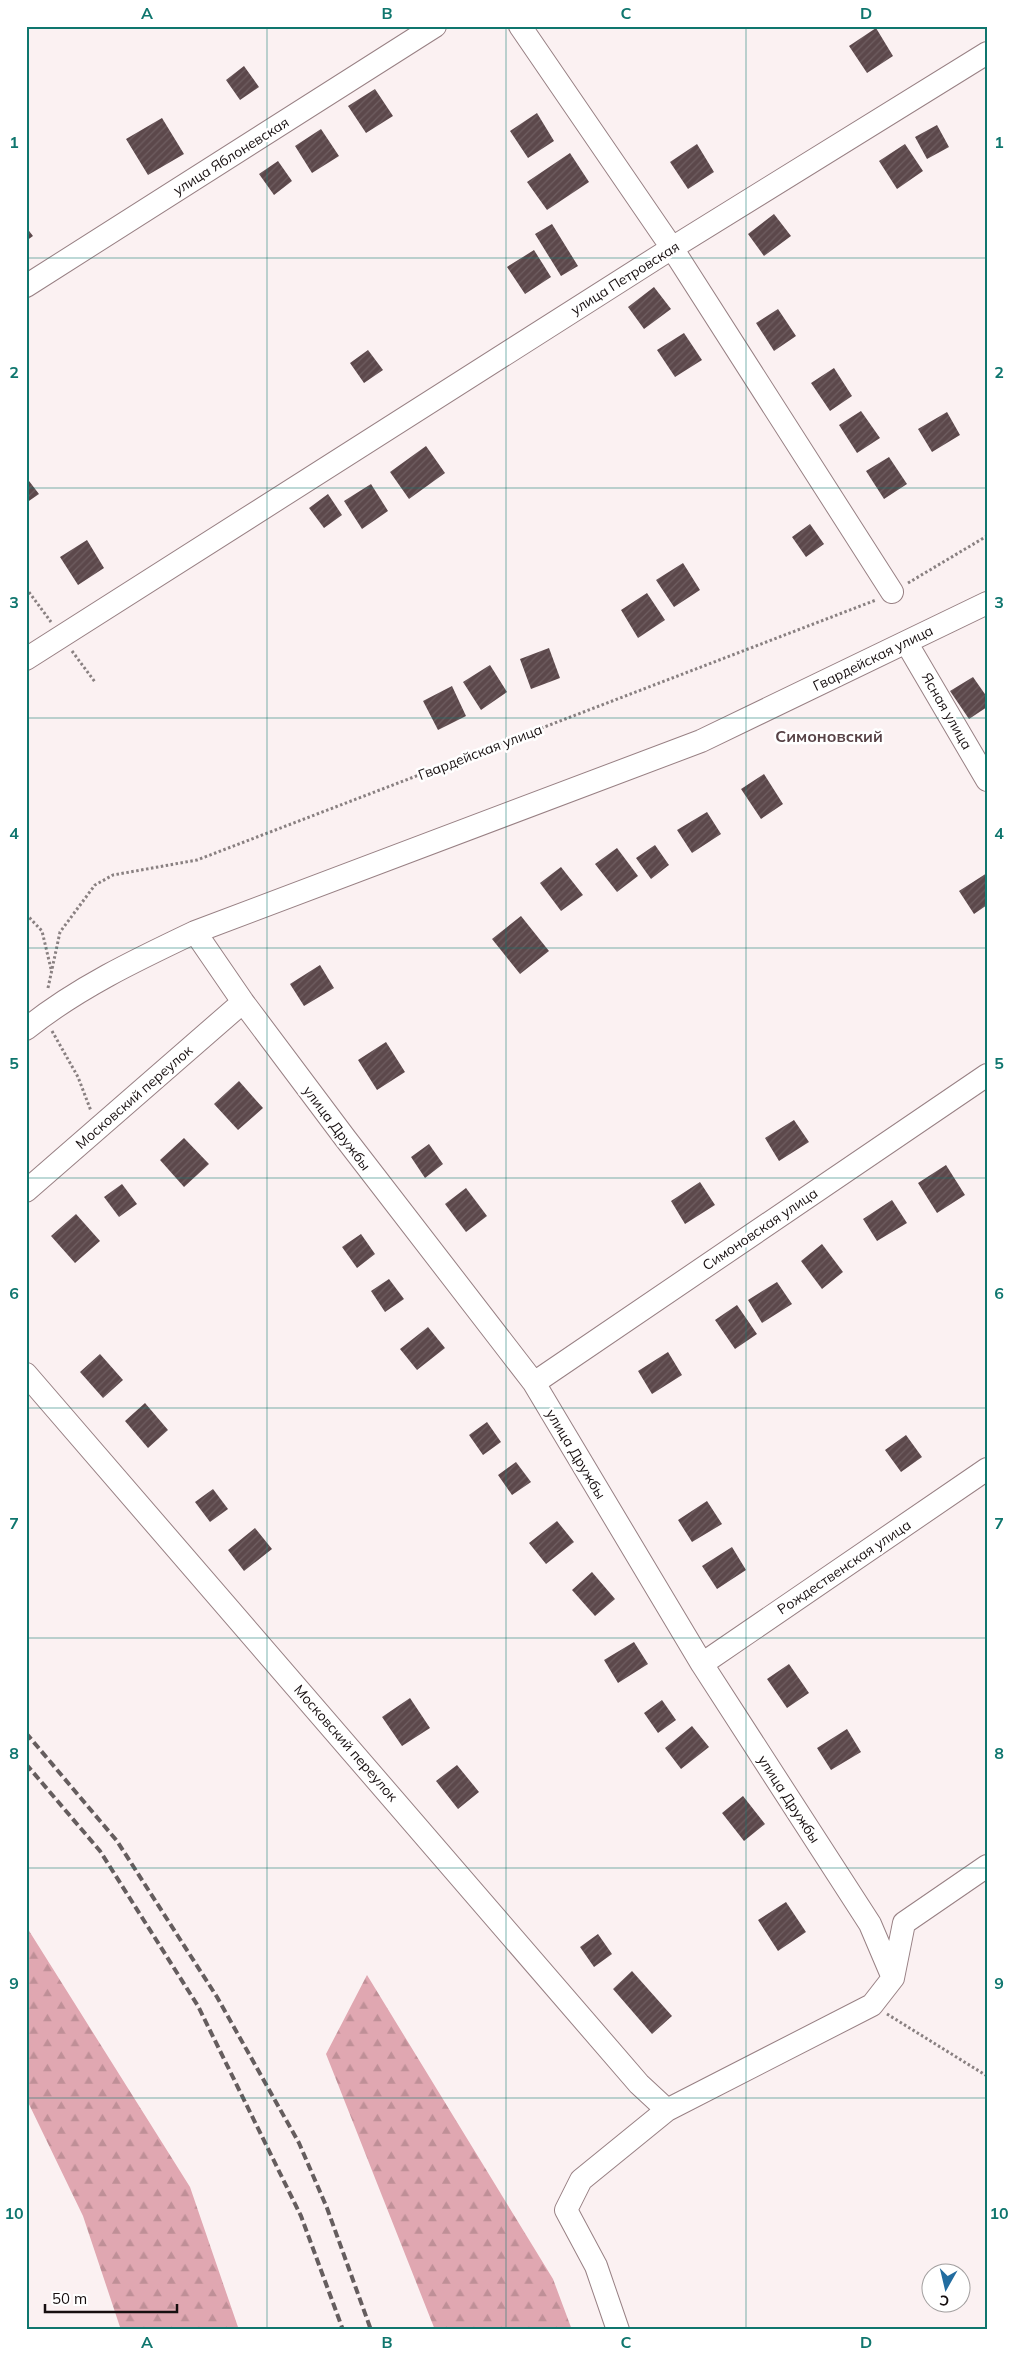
<svg xmlns="http://www.w3.org/2000/svg" width="1013" height="2356" viewBox="0 0 1013 2356" font-family="Mulish,sans-serif">
<defs>
<pattern id="forest-firs" width="22" height="20" patternUnits="userSpaceOnUse" patternTransform="scale(1.25)"><rect width="22" height="20" fill="#e0a7b1"/><path d="M5 1l3.5 6h-7zM16 11l3.5 6h-7z" fill="#bf8f97"/></pattern>
<pattern id="building-hatch" width="6" height="6" patternUnits="userSpaceOnUse" patternTransform="scale(1.25)"><rect width="6" height="6" fill="#5c484b"/><path d="M-1 1l2-2M0 6l6-6M5 7l2-2" fill="none" stroke="#6f5e61"/></pattern>
</defs>
<rect width="100%" height="100%" fill="#fbf1f2"/>
<path fill="url(#forest-firs)" d="M26,1926L190,2187L239,2330H121L83,2216L26,2098Z
M367,1975L553,2279L572,2330H435L326,2054Z"/>
<path fill="url(#building-hatch)" d="M876,28L893,56L867,73L849,46Z
M244,66L259,87L240,100L226,80Z
M375,89L393,116L366,133L348,106Z
M537,113L554,141L528,158L510,131Z
M162,118L184,154L148,175L126,139Z
M937,125L949,147L927,159L915,137Z
M321,129L339,156L312,173L295,146Z
M697,144L714,172L688,189L670,162Z
M905,144L923,171L897,189L879,161Z
M570,153L589,182L547,210L527,182Z
M278,161L292,181L274,195L259,174Z
M774,214L791,236L764,256L748,234Z
M552,224L578,266L561,276L535,234Z
M26,227L33,236L26,241Z
M534,250L551,277L525,294L507,267Z
M654,287L671,309L644,329L628,307Z
M778,309L796,336L774,351L756,323Z
M684,333L702,360L675,377L657,350Z
M368,350L383,370L364,383L350,363Z
M834,368L852,396L830,411L811,383Z
M861,411L880,438L857,453L839,425Z
M947,412L960,435L932,452L918,429Z
M426,446L445,473L409,499L390,472Z
M889,457L907,484L884,499L866,471Z
M26,477L39,494L26,503Z
M371,484L388,511L362,529L344,501Z
M328,494L342,515L324,528L309,508Z
M810,524L824,544L806,557L792,537Z
M87,540L104,568L78,585L60,557Z
M683,563L700,590L674,607L656,580Z
M647,593L665,620L638,638L621,610Z
M549,648L560,678L531,689L520,659Z
M490,665L507,692L481,710L463,682Z
M973,677L987,697V707L969,719L950,691Z
M452,686L466,716L438,730L423,701Z
M764,774L783,804L761,819L741,789Z
M707,812L721,834L692,853L677,830Z
M655,845L669,865L651,879L636,858Z
M617,848L638,876L617,892L595,864Z
M561,867L583,895L561,911L540,883Z
M987,873V905L974,914L959,891Z
M521,916L549,951L520,974L492,939Z
M320,965L334,988L304,1006L290,984Z
M386,1042L405,1072L377,1090L358,1060Z
M239,1081L263,1108L238,1130L214,1104Z
M794,1120L809,1142L779,1161L765,1138Z
M184,1138L209,1164L184,1187L160,1160Z
M429,1144L443,1164L425,1178L411,1157Z
M946,1165L965,1195L937,1213L918,1183Z
M700,1182L715,1205L685,1224L671,1201Z
M122,1184L137,1204L119,1217L104,1197Z
M466,1188L487,1216L466,1232L445,1204Z
M892,1200L907,1223L877,1241L863,1219Z
M76,1214L100,1241L75,1263L51,1236Z
M361,1234L375,1254L357,1268L342,1247Z
M822,1244L843,1272L822,1289L801,1261Z
M389,1279L404,1299L385,1312L371,1291Z
M777,1282L792,1304L762,1323L748,1300Z
M737,1305L757,1334L735,1349L715,1320Z
M428,1327L445,1348L417,1370L400,1349Z
M668,1352L682,1375L652,1394L638,1371Z
M100,1354L123,1380L103,1398L80,1372Z
M145,1403L168,1430L148,1448L125,1421Z
M487,1422L501,1442L483,1455L469,1435Z
M906,1435L922,1457L901,1472L885,1450Z
M516,1462L531,1482L512,1495L498,1475Z
M213,1489L228,1509L210,1522L195,1502Z
M707,1501L722,1524L692,1542L678,1520Z
M557,1521L574,1542L546,1564L529,1543Z
M255,1528L272,1549L244,1571L228,1550Z
M732,1547L746,1570L717,1589L702,1566Z
M592,1572L615,1599L595,1616L572,1590Z
M634,1642L648,1664L618,1683L604,1660Z
M789,1664L809,1693L787,1708L767,1679Z
M410,1698L430,1728L402,1746L382,1717Z
M662,1700L676,1720L658,1733L644,1713Z
M692,1726L709,1747L681,1769L665,1748Z
M847,1729L861,1752L831,1770L817,1748Z
M457,1765L479,1792L458,1809L436,1781Z
M743,1796L765,1824L744,1841L722,1813Z
M786,1902L806,1932L778,1951L758,1920Z
M598,1934L612,1954L594,1967L580,1947Z
M632,1971L672,2016L652,2034L613,1989Z"/>
<g fill="none" stroke-linecap="round" stroke-linejoin="round">
<g stroke="#988084" stroke-width="24">
<path id="minor" d="M520,26L672,248L892,592
M26,286L435,26
M906,642L987,780
M26,659L672,248L987,53
M195,932L243,1002L345,1138L534,1383L702,1664L870,1924L893,1978L872,2005L667,2110L581,2180L566,2210L596,2266L618,2330
M26,1029C77,988 136,960 195,932L701,741L987,603
M26,1191L243,1002
M26,1374L639,2084L667,2110
M534,1383L987,1075
M702,1664L987,1469
M893,1978L904,1923L987,1866"/>
</g>
<path stroke="#898081" stroke-width="3" stroke-dasharray="2.5 2.5" stroke-linecap="butt" d="M908,583L987,536
M26,588L51,622
M72,651L95,682
M26,914L42,931L51,969
M48,988L60,932L95,885L113,875L197,860L876,600
M52,1031L78,1077L91,1111
M887,2014L987,2076"/>
<use href="#minor" stroke="#fff" stroke-width="22"/>
<path stroke="#655d5e" stroke-width="4" stroke-dasharray="8 4" stroke-linecap="butt" d="M26,1733L117,1841L217,1997L299,2143L327,2208L371,2330
M26,1764L100,1851L198,2006L301,2216L343,2330"/>
</g>
<path fill="none" stroke="#0f766e" stroke-width="1" stroke-opacity="0.55" d="M267,26V2330M506,26V2330M746,26V2330M26,258H987M26,488H987M26,718H987M26,948H987M26,1178H987M26,1408H987M26,1638H987M26,1868H987M26,2098H987"/>
<g text-anchor="middle" dominant-baseline="central" stroke-width="5" stroke-linejoin="round" paint-order="stroke">
<g font-size="14" fill="#170f10" stroke="#fff">
<text transform="translate(231 156) rotate(-32)">улица Яблоневская</text>
<text transform="translate(625 278) rotate(-32)">улица Петровская</text>
<text transform="translate(873 658) rotate(-26)">Гвардейская улица</text>
<text transform="translate(947 711) rotate(60)">Ясная улица</text>
<text transform="translate(480 752) rotate(-21)">Гвардейская улица</text>
<text transform="translate(134 1097) rotate(-41)">Московский переулок</text>
<text transform="translate(337 1128) rotate(53)">улица Дружбы</text>
<text transform="translate(760 1229) rotate(-34)">Симоновская улица</text>
<text transform="translate(576 1454) rotate(59)">улица Дружбы</text>
<text transform="translate(844 1567) rotate(-34)">Рождественская улица</text>
<text transform="translate(346 1743) rotate(49)">Московский переулок</text>
<text transform="translate(789 1799) rotate(57)">улица Дружбы</text>
</g>
<g font-size="16" font-weight="bold" fill="#574246" stroke="#fff">
<text x="829" y="736">Симоновский</text>
</g>
</g>
<rect width="1013" height="2356" fill="none" stroke="#ffffff" stroke-width="55"/>
<g transform="translate(946 2288) rotate(188)"><circle r="24" fill="#ffffff" stroke="#a29f9f"/>
<path d="M0-4L9 19L0 12L-9 19Z" fill="#226ca0"/>
<text y="-8" font-size="14" font-weight="bold" text-anchor="middle" fill="#170f10">С</text>
</g>
<path d="M45 2304v8h132v-8" fill="none" stroke="#170f10" stroke-width="2.5"/>
<text x="52" y="2304" font-size="15" fill="#170f10" stroke="#ffffff" stroke-width="4" paint-order="stroke">50 m</text>
<rect x="28" y="28" width="958" height="2300" fill="none" stroke="#0f766e" stroke-width="2"/>
<g font-size="16" text-anchor="middle" font-weight="bold" fill="#0f766e">
<text x="147" y="19">A</text>
<text x="387" y="19">B</text>
<text x="626" y="19">C</text>
<text x="866" y="19">D</text>
<text x="14" y="148">1</text>
<text x="999" y="148">1</text>
<text x="14" y="378">2</text>
<text x="999" y="378">2</text>
<text x="14" y="608">3</text>
<text x="999" y="608">3</text>
<text x="14" y="839">4</text>
<text x="999" y="839">4</text>
<text x="14" y="1069">5</text>
<text x="999" y="1069">5</text>
<text x="14" y="1299">6</text>
<text x="999" y="1299">6</text>
<text x="14" y="1529">7</text>
<text x="999" y="1529">7</text>
<text x="14" y="1759">8</text>
<text x="999" y="1759">8</text>
<text x="14" y="1989">9</text>
<text x="999" y="1989">9</text>
<text x="14" y="2219">10</text>
<text x="999" y="2219">10</text>
<text x="147" y="2348">A</text>
<text x="387" y="2348">B</text>
<text x="626" y="2348">C</text>
<text x="866" y="2348">D</text>
</g>
</svg>
